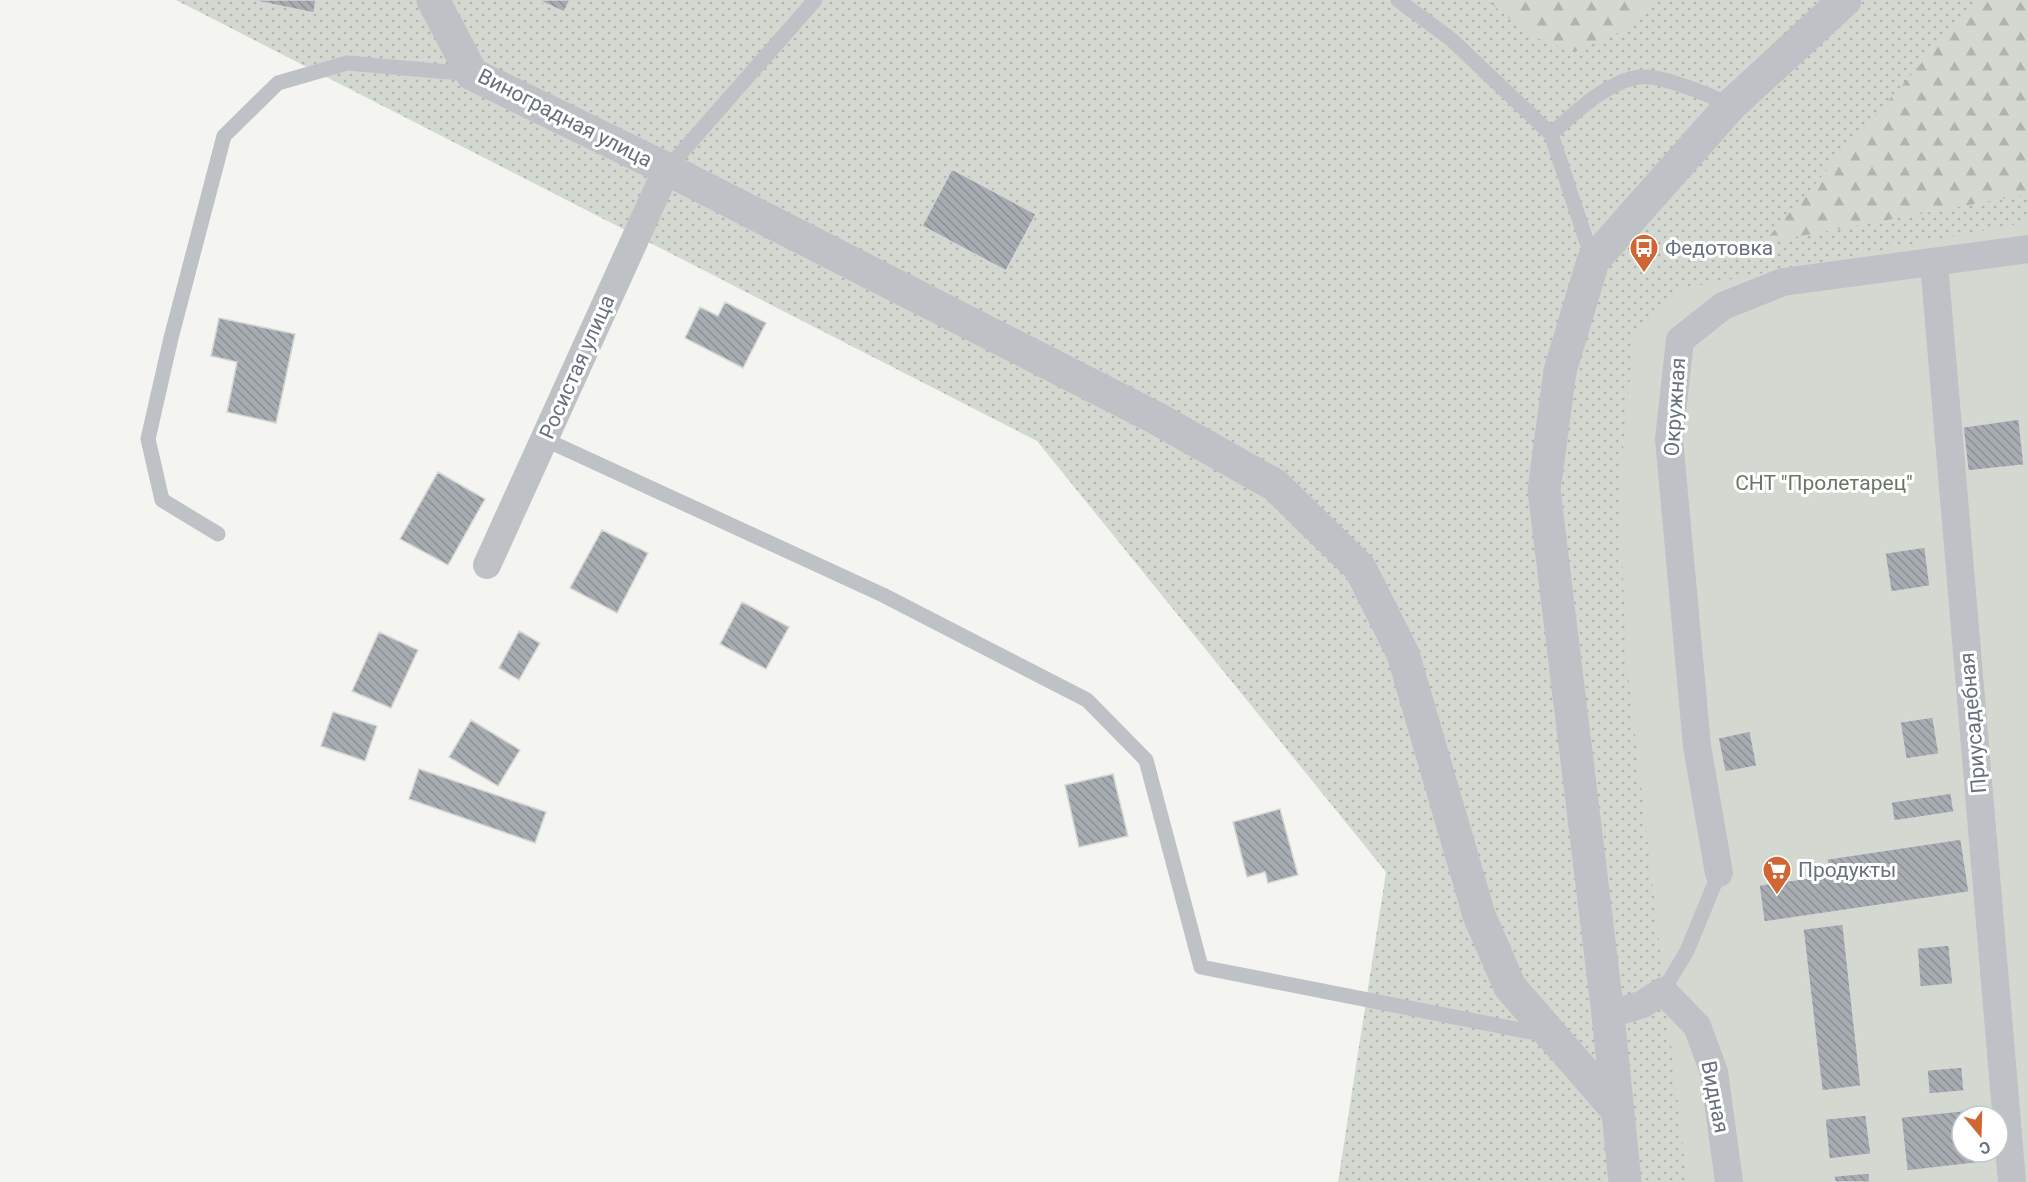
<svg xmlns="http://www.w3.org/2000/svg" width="2028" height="1182" viewBox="0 0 2028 1182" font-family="Roboto,sans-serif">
<defs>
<pattern id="grass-dots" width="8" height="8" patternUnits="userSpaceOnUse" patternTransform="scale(1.5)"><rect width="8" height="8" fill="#d3d9d1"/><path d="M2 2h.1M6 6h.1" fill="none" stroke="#afb4af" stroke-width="1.8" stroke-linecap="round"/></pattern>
<pattern id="forest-firs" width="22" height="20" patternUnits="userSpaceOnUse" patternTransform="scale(1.5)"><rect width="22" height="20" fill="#d3d9d1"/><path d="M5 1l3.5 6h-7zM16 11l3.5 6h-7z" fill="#afb4af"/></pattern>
<pattern id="building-back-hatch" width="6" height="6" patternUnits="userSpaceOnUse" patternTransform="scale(1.5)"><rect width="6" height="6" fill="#a6acb1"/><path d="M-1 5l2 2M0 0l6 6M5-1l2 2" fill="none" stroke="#8b9095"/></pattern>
</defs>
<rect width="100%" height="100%" fill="#f4f4f1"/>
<path fill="url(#grass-dots)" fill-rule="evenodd" d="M176,0H2028V1182H1338L1386,872L1037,441ZM1962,1116H1998V1152H1962Z"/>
<path fill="url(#forest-firs)" d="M1487,0H1654L1631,27L1574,52L1529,35Z
M1977,0H2028V194L1763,243Z"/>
<path fill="#d3d9d1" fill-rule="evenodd" d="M2028,222V1182H1687L1627,664L1619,491L1634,334L1680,289ZM1962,1116H1998V1152H1962Z"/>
<path fill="url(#building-back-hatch)" stroke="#d6d6d4" stroke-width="1.5" d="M251,0H316L314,13Z
M538,0H570L564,12Z
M952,169L1036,214L1006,271L922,226Z
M725,302L766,323L743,368L685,338L700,307L718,316Z
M219,318L295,334L276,423L227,412L237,362L211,356Z
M2019,419L2024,465L1968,471L1963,427Z
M438,472L485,499L448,565L400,539Z
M602,530L648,553L617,613L570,588Z
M1925,547L1930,586L1891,592L1885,553Z
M742,602L789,627L766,669L720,644Z
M519,631L540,643L519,680L499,668Z
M379,632L418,650L391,708L352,691Z
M333,712L377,726L365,761L321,746Z
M1933,717L1939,754L1906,759L1900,722Z
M471,720L520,750L498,786L449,757Z
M1750,731L1757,766L1725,772L1718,738Z
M419,769L546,812L535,843L409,799Z
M1113,774L1128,836L1079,847L1065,785Z
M1951,793L1954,812L1894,821L1891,802Z
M1280,809L1298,875L1268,883L1265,872L1247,877L1233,822Z
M1961,839L1969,892L1764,922L1759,885L1829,875L1827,859Z
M1843,924L1861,1086L1822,1091L1803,929Z
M1949,945L1953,984L1920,987L1917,948Z
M1962,1067L1964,1091L1929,1094L1927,1070Z
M1979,1109L1980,1116H1962V1152H1984L1985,1162L1907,1171L1901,1117Z
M1866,1115L1871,1154L1829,1159L1825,1119Z
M1869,1173L1870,1182H1835L1834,1176Z"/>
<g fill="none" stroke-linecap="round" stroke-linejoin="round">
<path stroke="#bec1c5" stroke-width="15" d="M1398,0L1452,40L1551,134L1593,261
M1551,134C1575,113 1606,82 1639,77C1660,74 1711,96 1731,105
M667,169L815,0
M544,439L883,595L1087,700L1146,760L1201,967L1546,1035
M218,534L162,500L148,439L171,338L224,136L278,83L347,63L472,74
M1663,991L1687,951L1719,873"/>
<path stroke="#bec1c5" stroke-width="28" d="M1934,263L2012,1182
M487,565L667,169
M1719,873L1697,746L1669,439L1680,340L1723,306L1783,282L2028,249
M1608,1015L1643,1004L1663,991L1697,1026L1714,1072L1729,1182"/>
<path stroke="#bec1c5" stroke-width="33" d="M433,0L472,74L667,169L1156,418L1275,485L1360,568L1403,654L1479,915L1510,987L1616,1109
M1625,1182L1608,1015L1544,490L1560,371L1593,261L1731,105L1845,0"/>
</g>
<defs>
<g id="bus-pin" transform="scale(1.5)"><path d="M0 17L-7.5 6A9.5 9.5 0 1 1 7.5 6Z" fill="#d16534" stroke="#fff"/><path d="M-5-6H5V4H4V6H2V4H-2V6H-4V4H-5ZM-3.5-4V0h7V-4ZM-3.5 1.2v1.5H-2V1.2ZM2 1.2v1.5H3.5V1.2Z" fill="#fff"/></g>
<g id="supermarket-pin" transform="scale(1.5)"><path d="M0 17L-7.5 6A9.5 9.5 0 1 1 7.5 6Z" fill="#d16534" stroke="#fff"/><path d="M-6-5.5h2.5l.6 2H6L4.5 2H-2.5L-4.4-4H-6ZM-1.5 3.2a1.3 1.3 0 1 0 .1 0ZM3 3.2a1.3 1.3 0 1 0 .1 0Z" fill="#fff"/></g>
</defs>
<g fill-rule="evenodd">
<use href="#bus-pin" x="1644" y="248"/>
<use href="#supermarket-pin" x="1777" y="870"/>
</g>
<g text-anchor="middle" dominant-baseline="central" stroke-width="6" stroke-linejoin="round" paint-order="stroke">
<g font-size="21" fill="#66727f" stroke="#fff">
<text transform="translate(565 118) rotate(27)">Виноградная улица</text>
<text transform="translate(577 367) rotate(-66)">Росистая улица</text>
<text transform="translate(1675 407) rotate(-86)">Окружная</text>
<text transform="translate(1973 723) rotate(-95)">Приусадебная</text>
<text transform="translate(1715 1097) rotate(79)">Видная</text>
</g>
<g font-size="21" fill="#66727f" stroke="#fff" text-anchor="start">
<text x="1665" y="248">Федотовка</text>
<text x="1798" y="870">Продукты</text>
</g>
<g font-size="21" fill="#677764" stroke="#fff">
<text x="1824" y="483">СНТ "Пролетарец"</text>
</g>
</g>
<g transform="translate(1980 1134) rotate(161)"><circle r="28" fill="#ffffff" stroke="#c2c7cc" stroke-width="1.5"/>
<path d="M0-4.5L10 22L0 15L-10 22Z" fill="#d16534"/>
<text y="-9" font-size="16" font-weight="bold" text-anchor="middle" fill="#66727f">С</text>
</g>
</svg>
